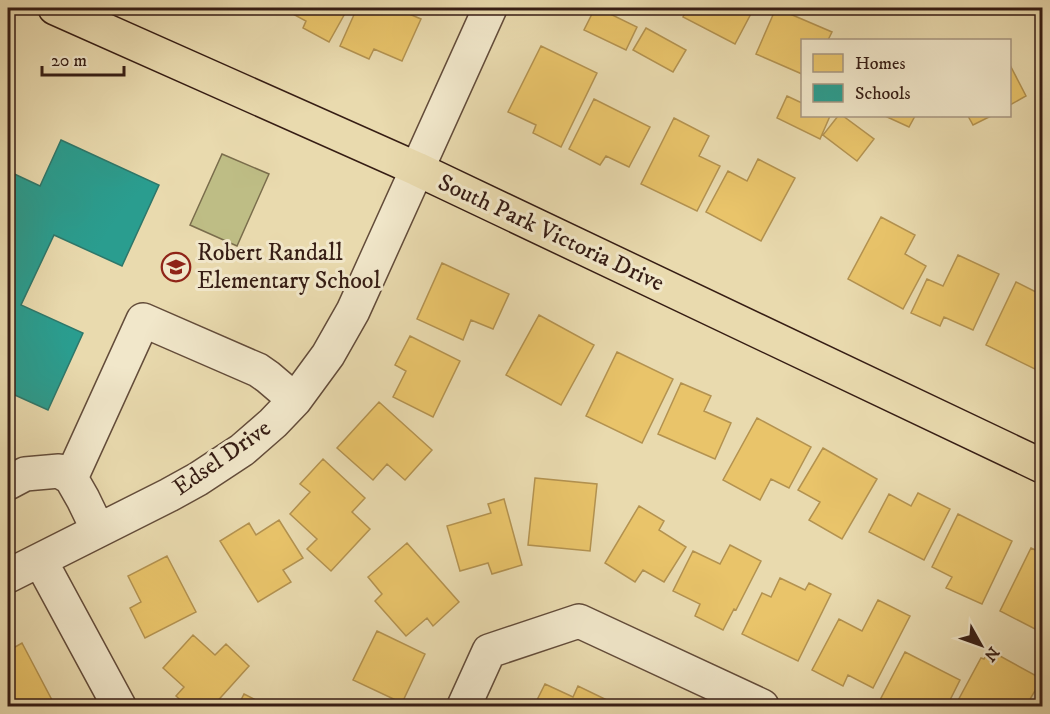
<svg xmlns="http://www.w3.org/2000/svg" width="1050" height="714" viewBox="0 0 1050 714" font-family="'IM FELL DW Pica',serif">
<rect width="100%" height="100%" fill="#e9daae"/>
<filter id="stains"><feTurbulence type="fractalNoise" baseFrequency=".00333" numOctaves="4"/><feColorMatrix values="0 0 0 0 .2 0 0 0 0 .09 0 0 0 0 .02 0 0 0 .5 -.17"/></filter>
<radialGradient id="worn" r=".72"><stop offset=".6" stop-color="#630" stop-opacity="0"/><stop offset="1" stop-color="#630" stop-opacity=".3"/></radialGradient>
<path fill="#bebd85" stroke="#7a6d4c" stroke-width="1.5" d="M222,154L269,174L237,246L190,225Z"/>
<path fill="#e9c46a" stroke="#b39250" stroke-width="1.5" d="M282,8H348L329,42L303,28L306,21Z
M357,8H395L421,19L402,61L374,49L369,59L340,46Z
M595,8H598L637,27L626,50L584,30Z
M688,8H754L735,44L683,17Z
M776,8L832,32L828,40H802V74L756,54Z
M646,28L686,50L673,72L633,50Z
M541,46L597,73L561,147L533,133L536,125L508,112Z
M1010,65L1026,96L1010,105Z
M787,96L802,103V116H830L820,139L777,118Z
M594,99L650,127L629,167L606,156L600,165L569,149Z
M838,116H843L874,139L857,161L823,135Z
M885,116H915L909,127Z
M968,116H991L973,125Z
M674,118L709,136L699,156L720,166L697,211L641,184Z
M758,159L795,178L761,241L706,212L728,171L747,181Z
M881,217L915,235L905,254L926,266L903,309L848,279Z
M958,255L999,274L973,330L944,317L940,326L911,313L927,279L943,286Z
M442,263L509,294L493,329L471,320L463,340L417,319Z
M1016,282L1042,295V369L1041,372L986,345Z
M539,315L594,345L561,405L506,375Z
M410,336L460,361L433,417L393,397L406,371L395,365Z
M617,352L673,379L642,443L586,416Z
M681,383L711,396L704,411L731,423L715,459L658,434Z
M379,402L432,450L405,480L387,464L373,480L337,448Z
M757,418L811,447L789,488L771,479L760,500L723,480Z
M823,448L877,479L842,539L809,520L820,502L798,490Z
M323,459L365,498L352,512L370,529L331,571L307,549L317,539L290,514L310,492L300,484Z
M535,478L597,484L590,551L528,545Z
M918,493L950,509L924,560L869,532L889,494L911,506Z
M504,499L522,565L492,574L488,563L460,571L447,526L491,513L488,504Z
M639,506L664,521L659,530L686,547L664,582L643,570L635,582L605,563Z
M958,514L1012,541L982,604L946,588L952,577L932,567Z
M279,520L303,558L283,570L291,582L258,602L220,541L249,523L256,535Z
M407,543L459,602L433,626L427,618L406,636L375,601L382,594L368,577Z
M730,545L761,561L736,610L734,609L723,630L695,616L700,604L673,591L693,551L720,564Z
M1031,548L1042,553V619L1037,630L1000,611Z
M167,556L196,612L145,638L130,608L141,602L128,576Z
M780,578L805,590L809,583L831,594L798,661L742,634L762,593L771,597Z
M878,600L910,616L873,688L848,675L843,686L812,670L839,619L862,631Z
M377,631L425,654L402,703L353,680Z
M193,635L215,655L226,644L249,666L213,706H187L176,696L184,687L163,668Z
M22,643L53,702L45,706H10L8,701V651Z
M989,650L1042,679L1026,706H955L981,658L984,659Z
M905,652L960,680L947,706H888L879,702Z
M545,684L573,697L578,686L607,700L603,706H534Z
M244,694L268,706H238Z"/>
<path fill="#2a9d8f" stroke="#2e776a" stroke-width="1.5" d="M61,140L159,185L122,266L54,235L21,305L83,333L48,410L8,392V171L40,186Z"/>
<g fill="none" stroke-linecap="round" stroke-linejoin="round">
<g stroke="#634c3a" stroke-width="36">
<path id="minor" d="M71,478L143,320L258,370L268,377L295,400
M8,483L25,474L59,471L71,478L83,499L98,530
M40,560L119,706
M8,576L169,495L198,479L242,450L273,423L295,400L328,355L353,311L490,8
M464,706L489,651L579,621L762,706"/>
</g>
<g stroke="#361d14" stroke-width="36">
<path id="major" d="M55,8L417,169L1042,466"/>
</g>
<use href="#minor" stroke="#f1e7ca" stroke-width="33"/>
<use href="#major" stroke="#e9daae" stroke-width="33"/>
</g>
<defs>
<g id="school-ring" transform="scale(1.5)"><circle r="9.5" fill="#f1e7ca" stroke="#8f2418" stroke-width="1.5"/><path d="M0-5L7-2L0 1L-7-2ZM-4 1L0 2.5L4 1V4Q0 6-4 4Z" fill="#8f2418"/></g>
</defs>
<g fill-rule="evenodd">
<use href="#school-ring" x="176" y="267"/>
</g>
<g text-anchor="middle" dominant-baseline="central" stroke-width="6" stroke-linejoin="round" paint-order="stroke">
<g font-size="24" fill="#361d14" stroke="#f1e7ca">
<text transform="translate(551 233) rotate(25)">South Park Victoria Drive</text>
<text transform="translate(222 458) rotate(-35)">Edsel Drive</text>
</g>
<g font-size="24" fill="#361d14" stroke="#f1e7ca" text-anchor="start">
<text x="197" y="253">Robert Randall<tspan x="197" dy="28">Elementary School</tspan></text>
</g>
</g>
<rect width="1050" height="714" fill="none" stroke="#e9daae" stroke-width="30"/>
<rect x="9" y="9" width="1032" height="696" fill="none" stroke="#361d14" stroke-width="3"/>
<rect x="15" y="15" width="1020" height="684" fill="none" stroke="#361d14" stroke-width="1.5"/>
<rect x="801" y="39" width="210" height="78" fill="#f1e7ca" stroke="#a69681" stroke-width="1.5"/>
<rect x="813" y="54" width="30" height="18" fill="#e9c46a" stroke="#a69681" stroke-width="1.5"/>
<text x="855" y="69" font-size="18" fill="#361d14">Homes</text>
<rect x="813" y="84" width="30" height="18" fill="#2a9d8f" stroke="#a69681" stroke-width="1.5"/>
<text x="855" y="99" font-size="18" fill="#361d14">Schools</text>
<g transform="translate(981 645) rotate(130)" stroke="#f1e7ca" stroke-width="4.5" paint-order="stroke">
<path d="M0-4.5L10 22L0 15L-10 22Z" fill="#361d14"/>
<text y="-9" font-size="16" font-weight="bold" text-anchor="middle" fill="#361d14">N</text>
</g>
<path d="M42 66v9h82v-9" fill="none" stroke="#361d14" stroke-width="3"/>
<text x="51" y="66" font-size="18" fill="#361d14" stroke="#f1e7ca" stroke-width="4.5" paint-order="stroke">20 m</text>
<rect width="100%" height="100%" filter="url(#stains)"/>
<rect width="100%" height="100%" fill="url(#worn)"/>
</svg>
